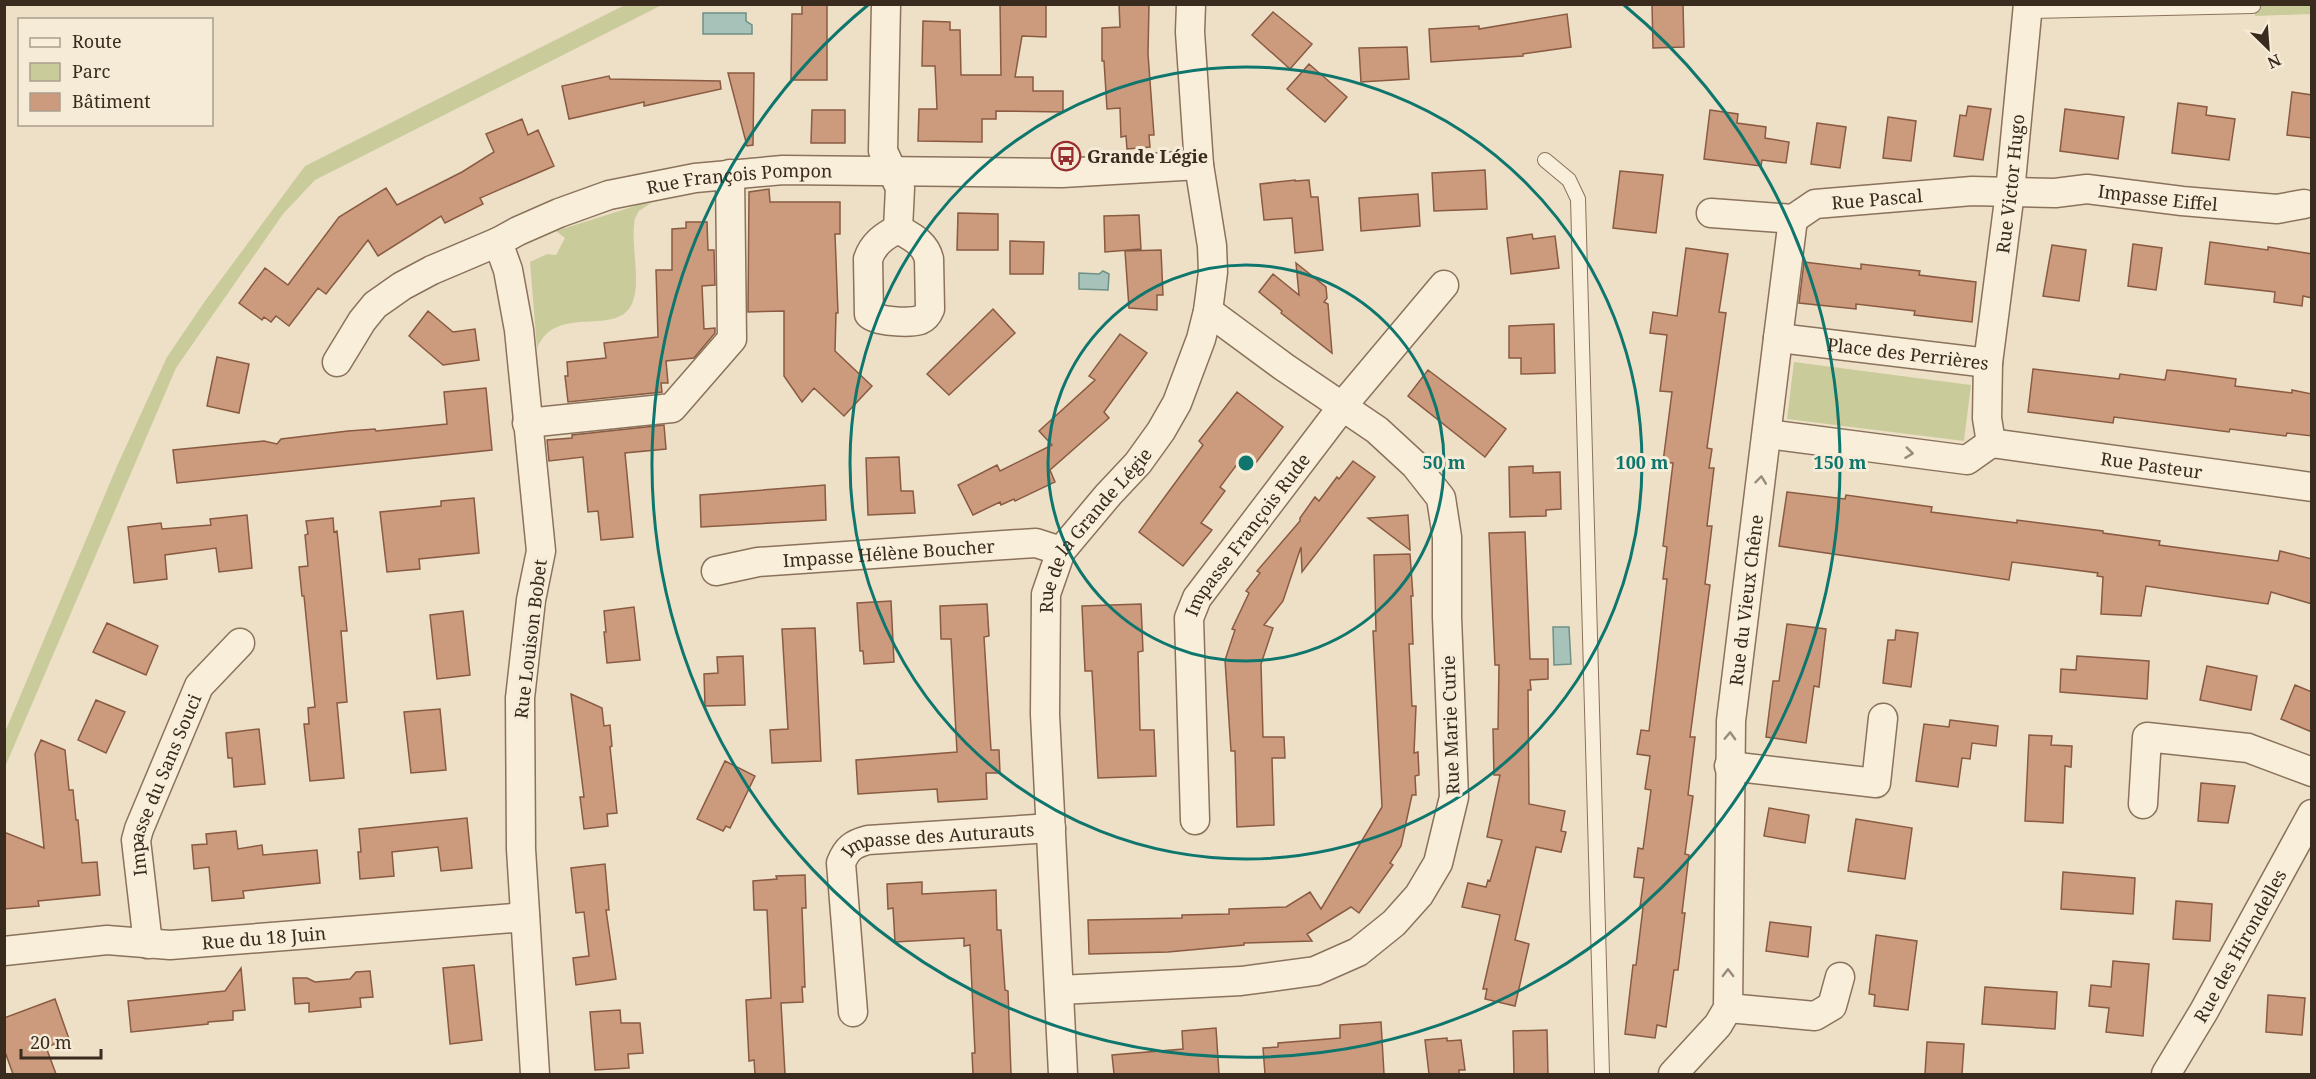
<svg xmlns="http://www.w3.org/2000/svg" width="2316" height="1079" viewBox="0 0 2316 1079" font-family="'Noto Serif',serif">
<rect width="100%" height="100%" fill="#eee0c6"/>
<path fill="#c9cc9a" d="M627,4L662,5L315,180L283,214L176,368L5,767V732L117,466L167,357L205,301L305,166Z
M2255,5H2311V14L2255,16Z
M651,203L639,211L635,218C630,243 641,279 633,301C620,340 555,301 537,349L530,262L547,254L556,255L565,238L556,231L638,205Z
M1794,362L1971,385L1964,441L1787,419Z"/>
<path fill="#a7c2b9" stroke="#6e9086" stroke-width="1.5" d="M703,13H746V21L752,25V34H703Z
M1103,271L1109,274L1108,290L1079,289V273L1099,274Z
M1553,627H1569L1571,664L1554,665Z"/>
<path fill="#cc9a7c" stroke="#895b42" stroke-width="1.5" d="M802,4H827V80H791L792,14H802Z
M1000,4H1046V37L1022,36L1015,77H1033V91H1063V112L996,111V119H982V142L918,141L919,109H937L935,66H922L923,21L950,22V30H960L961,75H1001Z
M1119,4H1149L1148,54L1154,135H1149L1150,147L1127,149L1126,136L1121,137L1120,108L1107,109L1104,61H1102V28L1120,27Z
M1652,4H1683L1684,47L1653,48Z
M1273,12L1312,44L1290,69L1252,35Z
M1567,14L1571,47L1523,54V56L1431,62L1429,29L1479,26V29Z
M1407,47L1409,79L1361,82L1359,48Z
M1309,64L1347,97L1325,122L1287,89Z
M728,73H754L753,145L747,146Z
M609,76L610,79L720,81L721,89L644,106V102L569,119L562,86Z
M2292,92L2312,95V138L2287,135Z
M2178,103L2207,107L2206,115L2235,119L2229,160L2172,153Z
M1968,106L1991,109L1983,160L1954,156L1960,115L1966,116Z
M2065,109L2124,117L2118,159L2060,151Z
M812,110H845V143H811Z
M1710,110L1738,114L1737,123L1766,127L1765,138L1789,142L1786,163L1762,160L1761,166L1704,159Z
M1888,117L1916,121L1911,161L1883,158Z
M522,119L528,135L538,130L554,166L480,198L483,204L445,223L441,216L378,256L368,240L326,294L318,288L289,326L276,316L271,322L264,317L262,320L239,303L265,268L288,285L339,217L386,188L397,205L462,172L494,152L486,134Z
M1817,123L1846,127L1840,168L1811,164Z
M1485,170L1487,209L1434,211L1432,173Z
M1620,171L1663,175L1656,233L1613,228Z
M1295,180V181L1309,180L1311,197H1318L1323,250L1295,253L1292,218L1264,220L1260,184Z
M769,189L770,202H840V234H835L838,313H836L835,351L872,386L844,416L814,388L802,402L784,376V311L748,312L749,192Z
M1418,194L1420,226L1361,231L1359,198Z
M958,213L998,214V250H957Z
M1139,215L1141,249L1105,252L1104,216Z
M686,222H707L708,250H714L715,285L702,286L704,329L715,328V333L694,358L666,361L668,383H661L662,392L568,402L565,376H568L567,362L606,358L604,343L658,337L656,270H672V229L686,228Z
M1532,234L1533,239L1555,236L1559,268L1511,274L1507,238Z
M1010,241L1044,242L1043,274H1010Z
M2210,242L2268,250V247L2312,254V298L2303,296L2302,306L2274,302L2275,292L2205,284Z
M2133,244L2162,248L2156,290L2128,286Z
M2052,245L2086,250L2079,301L2043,296Z
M1686,248L1728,254L1719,312L1726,313L1707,448L1712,449L1709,468H1714L1707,526H1712L1705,584L1710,585L1690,737H1695L1688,795L1693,796L1685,854L1689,855L1682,913H1685L1678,970H1674L1666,1027L1657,1025L1655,1038L1625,1034L1633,965H1636L1643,908L1640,907L1644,878L1634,877L1638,848L1643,849L1651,790L1645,789L1650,756L1637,754L1641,730L1649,731L1657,665L1667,579H1663L1667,547L1663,546L1673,463L1663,462L1672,392L1660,391L1667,335L1650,333L1653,312L1677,316Z
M1161,250L1163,295H1157V310L1129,308L1125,251Z
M1804,262L1861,269V264L1920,271L1919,275L1976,282L1972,322L1914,315L1915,311L1856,304V309L1799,303Z
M1296,263L1326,287L1327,298L1324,302L1328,304L1332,353L1281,313L1282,311L1259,292L1273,274L1299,295Z
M993,309L1015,333L949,395L927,374Z
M428,311L453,332L475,329L479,360L443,365L409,336Z
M1554,324L1555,373L1521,374V358H1509V326Z
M1120,334L1147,353L1104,412L1109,418L1050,470L1055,482L1015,501L1014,499L1001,505L1000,502L973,515L958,485L997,465L1000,471L1052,445L1039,431L1095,380L1089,376Z
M217,357L249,364L239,413L207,406Z
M2033,369L2119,379L2120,374L2165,380L2167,370L2178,371L2236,379L2235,386L2292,393V390L2312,394V436L2287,433L2286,436L2230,429L2229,432L2114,417L2113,423L2028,412Z
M1428,370L1506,429L1485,457L1408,396Z
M486,388L492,450L177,483L173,450L264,441L277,444L281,439L348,431L375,429L376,431L447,424L444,392Z
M1237,392L1283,427L1255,464L1244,455L1220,487L1225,491L1201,523L1212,530L1183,566L1139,532L1203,445L1199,441Z
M664,425L666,449L625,453L633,537L601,540L598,511L588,512L583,457L549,461L547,440L572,438V435Z
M899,457L901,491H913L915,513L868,515L866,458Z
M1353,461L1375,477L1302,572L1301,547L1283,601L1264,625L1273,628L1261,664L1263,737H1284L1285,758H1272L1274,825L1237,827L1235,751H1231L1225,660L1235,630L1232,629L1249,593L1246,591L1260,573L1257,571L1300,521V518L1315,497L1319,501L1337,477L1339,479Z
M1533,466V473L1560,472L1561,509L1546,510V516L1510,517L1509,467Z
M825,485L826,520L701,527L700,495Z
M1787,492L1845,499L1846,495L1932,507L1931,512L2017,523V520L2103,531V533L2160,541L2159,545L2278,561L2280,551L2312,559V604L2271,592L2268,604L2146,586L2141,616L2101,614L2103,577L2097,576L2098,573L2012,562L2009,580L1779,546Z
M474,498L479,553L419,559L420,569L387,572L380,512L441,506V501Z
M247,515L252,568L219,572L216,548L165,555L167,579L134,583L128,527L161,523L162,529L211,525L210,519Z
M1408,515L1410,550L1368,518Z
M333,518L334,532L337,531L347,631H341L347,702L337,703L344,778L310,781L304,724H309L308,708L315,707L304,596H302L299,567L308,566L305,535L308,534L306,521Z
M1525,532L1530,659H1548V679L1530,680L1531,690H1528L1529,804L1565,811L1561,831L1566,832L1561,852L1536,847L1515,940L1529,944L1515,1006L1485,999L1487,989H1483L1500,915L1462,907L1468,883L1486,887L1488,880L1490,881L1502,840L1487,837L1500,775H1494L1493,729H1498L1499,665H1495L1489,533Z
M1410,554L1413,596H1411L1413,644H1409L1412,706H1416L1414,753L1418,752L1419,775L1415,776L1416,795H1412L1401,846L1390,863L1393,865L1359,913L1351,907L1307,934L1312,941L1244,943V945L1168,952L1089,954L1088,920L1182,918V915L1229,914V909L1286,907L1310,892L1321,909L1382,807L1373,631H1376L1374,555Z
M891,601L894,662L864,664L863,651H860L857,603Z
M987,604L989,636L984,637L991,750H999L1000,773H986L987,799L938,802L937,789L858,794L856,760L957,752L951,639H941L940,606Z
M1141,604L1143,651L1138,652L1140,730H1154L1156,776L1098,778L1092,671H1085L1082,606Z
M634,607L640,660L607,663L604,632H606L604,611Z
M463,611L470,675L437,679L430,615Z
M107,623L158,646L146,675L93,652Z
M1787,624L1826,629L1819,687L1814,686L1806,743L1766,737L1773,681H1779Z
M815,628L821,761L772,763L770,730L788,729L782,629Z
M1896,630L1918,633L1911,687L1883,683L1888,640H1895Z
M743,656L745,705L705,706L704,674L718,673L717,657Z
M2077,656L2149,661L2147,699L2060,692L2061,669L2076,670Z
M2207,666L2257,676L2251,710L2200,700Z
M2295,685L2312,692V732L2281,719Z
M571,694L602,708L604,726L610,725L612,746L610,747L617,813L607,814L608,826L584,829L580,797H584Z
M96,700L125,712L106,753L78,740Z
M440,709L446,770L411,773L404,712Z
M1950,720L1998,726L1996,746L1972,743L1970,759L1962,758L1958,787L1916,781L1924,724L1949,727Z
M259,729L265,784L234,787L232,758H228L226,733Z
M2029,735L2052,736L2051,745L2072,746L2071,767L2065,766L2063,823L2025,821Z
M41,740L65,750L69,790H73L76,820H78L82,863L97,862L100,895L38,901L39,906L4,909V832L44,848L35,754Z
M725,761L755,776L730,828L726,826L723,831L697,819Z
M2201,783L2235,786L2228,823L2198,821Z
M1769,808L1809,815L1805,843L1764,836Z
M467,818L472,868L441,871L438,847L392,852L394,876L360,879L358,852H361L359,829Z
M1856,819L1912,828L1905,879L1848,871Z
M236,831L238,849L262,845L263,855L317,850L320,883L243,891L244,898L212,901L209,867L194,869L192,845L207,844L206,834Z
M605,864L609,910H606L616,979L576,985L573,958L589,956L584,912L576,913L571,868Z
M2063,872L2135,878L2133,914L2061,909Z
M805,875L806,908H802L805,987H802L803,1002L781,1003L785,1074H755L754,1060L749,1061L746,1000L771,998L767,910H754L753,881L777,879L776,876Z
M922,882V894L996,890L997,930H1001L1005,990L1008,991L1011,1074H973L972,1053H975L970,945L964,946V938L895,942L893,908L888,909L887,884Z
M2176,901L2212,904L2210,941L2173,939Z
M1770,922L1811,927L1808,957L1766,951Z
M1876,935L1917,941L1908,1010L1874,1006L1875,995L1869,994Z
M2113,961L2149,964L2143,1036L2106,1032L2109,1008L2089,1006L2091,985L2111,987Z
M474,965L482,1040L450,1044L443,968Z
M241,968L245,1010L233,1011V1020L208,1022V1024L131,1032L128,1001L225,991Z
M370,971L373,997L360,998L361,1007L309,1012V1003L295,1004L293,978H307L315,982L350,979L356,972Z
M1985,987L2057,992L2055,1029L1982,1024Z
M2268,995L2305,998L2302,1035L2266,1032Z
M55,999L69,1039L46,1047L56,1074H13L4,1049V1018Z
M620,1010L621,1023H640L643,1053L628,1054L629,1068L595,1070L590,1012Z
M1381,1022L1384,1074H1265L1263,1048L1278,1047V1043L1340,1038V1025Z
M1216,1028L1219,1074H1114L1112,1055L1183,1049L1182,1031Z
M1547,1030L1548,1074H1514L1513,1031Z
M1447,1038V1041L1461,1040L1465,1070H1459V1074H1429L1425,1040Z
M1927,1042L1964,1044L1962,1074H1925Z"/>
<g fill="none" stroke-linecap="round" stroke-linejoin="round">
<g stroke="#8a725c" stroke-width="16">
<path id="lane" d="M2028,11L2253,6
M1545,160L1569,180L1578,199L1602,1074"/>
</g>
<g stroke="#8a725c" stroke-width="31">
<g id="street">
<path d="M886,4L883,151L900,188L898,229C912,237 925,243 929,259L930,309C928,314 925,318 920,320C910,323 876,322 869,314L868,259C873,244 884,236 898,229"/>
<path id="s1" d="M1711,213L1793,219L1815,204L1972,191L2055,193L2087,189L2182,201L2277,209L2304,204"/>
<path d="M498,242L508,270L519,330L541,551L531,600L520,698L521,849L535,1074"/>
<path d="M1778,338L1793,219"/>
<path id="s2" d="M337,362L362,321L375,305L402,286L432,270L498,242L518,231L559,213L609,195L695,178L783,170L1062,173L1199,165"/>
<path d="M527,423L672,408L732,339L730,174"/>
<path d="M1767,434L1967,460L1991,443"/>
<path id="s3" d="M1991,443L1987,418L1988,363L2010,192L2028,4"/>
<path id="s4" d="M1991,443L2312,487"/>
<path id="s5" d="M716,571L758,562L1004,545L1036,543L1061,551"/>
<path d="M1729,766L1876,783L1883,718"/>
<path d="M2143,804L2147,737L2248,748L2312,772"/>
<path id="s6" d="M1195,820L1189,618L1197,598L1349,398L1444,285"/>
<path id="s7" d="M148,944L136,840L139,829L199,686L240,643"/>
<path id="s8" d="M4,951L107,940L170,945L525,917"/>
<path d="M1059,990L1241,981L1315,971L1358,952L1394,923L1419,895L1438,863L1454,797L1447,617V537L1441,498L1415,465L1377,430L1284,367L1208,311"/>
<path d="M1728,1008L1815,1016L1832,1006L1840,977"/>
<path id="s9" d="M853,1012L841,863C847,848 853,844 868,840L1051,828"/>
<path id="s10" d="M1063,1074L1045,714L1046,594L1061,551L1108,495L1138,463L1161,431L1177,403L1201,339L1208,311L1213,272L1212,246L1199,165L1190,32L1191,4"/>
<path id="s11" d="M1673,1074L1718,1025L1728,1008L1731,721L1778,338L1988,363"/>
<path id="s12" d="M2166,1074L2204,1011L2312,814"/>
</g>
</g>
<use href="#lane" stroke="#f9eed9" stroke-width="14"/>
<use href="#street" stroke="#f9eed9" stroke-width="28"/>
</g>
<defs><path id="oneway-chevron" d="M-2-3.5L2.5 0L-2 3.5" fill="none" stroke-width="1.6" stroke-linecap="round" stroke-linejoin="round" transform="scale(1.5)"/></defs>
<g stroke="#9a8c7c">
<use href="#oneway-chevron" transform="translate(1909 453) rotate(7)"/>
<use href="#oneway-chevron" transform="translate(1761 480) rotate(-83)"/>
<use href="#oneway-chevron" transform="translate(1730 736) rotate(-88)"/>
<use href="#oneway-chevron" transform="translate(1728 973) rotate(-90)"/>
</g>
<g fill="none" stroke="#0f766e" stroke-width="3">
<circle cx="1246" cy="463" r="198"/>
<circle cx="1246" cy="463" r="396"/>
<path d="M1624 5A594 594 0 1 1 868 5"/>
</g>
<defs>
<g id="bus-ring" transform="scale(1.5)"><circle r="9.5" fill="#f6ebd6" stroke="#982c31" stroke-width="1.5"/><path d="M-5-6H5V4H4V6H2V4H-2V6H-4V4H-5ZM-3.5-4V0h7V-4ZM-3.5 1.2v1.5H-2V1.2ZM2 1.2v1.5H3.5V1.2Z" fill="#982c31"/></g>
</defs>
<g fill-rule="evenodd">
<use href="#bus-ring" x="1066" y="156"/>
</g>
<g text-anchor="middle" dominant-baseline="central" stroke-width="6" stroke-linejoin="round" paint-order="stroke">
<g font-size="18" font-weight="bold" fill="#3a2b1f" stroke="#f6ebd6" text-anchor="start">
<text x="1087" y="156">Grande Légie</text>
</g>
<g font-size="18" fill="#3a2b1f" stroke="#f6ebd6">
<text stroke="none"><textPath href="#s2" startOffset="460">Rue François Pompon</textPath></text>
<text stroke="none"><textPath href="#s3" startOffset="261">Rue Victor Hugo</textPath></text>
<text stroke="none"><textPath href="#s1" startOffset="453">Impasse Eiffel</textPath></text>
<text stroke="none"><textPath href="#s1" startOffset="171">Rue Pascal</textPath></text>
<text stroke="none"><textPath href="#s11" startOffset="890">Place des Perrières</textPath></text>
<text stroke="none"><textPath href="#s4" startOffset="162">Rue Pasteur</textPath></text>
<text stroke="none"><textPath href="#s10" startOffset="560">Rue de la Grande Légie</textPath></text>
<text stroke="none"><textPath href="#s6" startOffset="304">Impasse François Rude</textPath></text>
<text stroke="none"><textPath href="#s5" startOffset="174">Impasse Hélène Boucher</textPath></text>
<text stroke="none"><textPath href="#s11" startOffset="495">Rue du Vieux Chêne</textPath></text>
<text transform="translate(530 639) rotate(-83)">Rue Louison Bobet</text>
<text transform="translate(1450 725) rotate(-92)">Rue Marie Curie</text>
<text stroke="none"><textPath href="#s7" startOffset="165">Impasse du Sans Souci</textPath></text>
<text stroke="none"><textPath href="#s9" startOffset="256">Impasse des Auturauts</textPath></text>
<text stroke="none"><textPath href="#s8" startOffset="261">Rue du 18 Juin</textPath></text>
<text stroke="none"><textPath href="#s12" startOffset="148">Rue des Hirondelles</textPath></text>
</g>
</g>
<circle cx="1246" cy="463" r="9" fill="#0f766e" stroke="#f6ebd6" stroke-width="3"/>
<g font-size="18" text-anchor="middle" font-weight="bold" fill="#0f766e" stroke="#f6ebd6" stroke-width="6" stroke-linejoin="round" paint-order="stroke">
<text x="1444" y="469">50 m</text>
<text x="1642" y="469">100 m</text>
<text x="1840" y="469">150 m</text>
</g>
<rect width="2316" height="1079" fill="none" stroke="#3a2b1f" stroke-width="12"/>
<rect x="18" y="18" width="195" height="108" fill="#f6ebd6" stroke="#ab9e8d" stroke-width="1.5"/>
<rect x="30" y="38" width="30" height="9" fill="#f9eed9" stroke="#ab9e8d" stroke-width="1.5"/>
<text x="72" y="48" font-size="18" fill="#3a2b1f">Route</text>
<rect x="30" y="63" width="30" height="18" fill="#c9cc9a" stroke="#ab9e8d" stroke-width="1.5"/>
<text x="72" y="78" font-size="18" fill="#3a2b1f">Parc</text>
<rect x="30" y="93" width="30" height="18" fill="#cc9a7c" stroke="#ab9e8d" stroke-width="1.5"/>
<text x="72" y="108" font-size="18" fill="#3a2b1f">Bâtiment</text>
<g transform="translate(2268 48) rotate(155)" stroke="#f6ebd6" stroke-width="4.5" paint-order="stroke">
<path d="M0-4.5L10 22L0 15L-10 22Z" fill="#3a2b1f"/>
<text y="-9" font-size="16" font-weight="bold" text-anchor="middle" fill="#3a2b1f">N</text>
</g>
<path d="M21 1049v9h80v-9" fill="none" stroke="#3a2b1f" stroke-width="3"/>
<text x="30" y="1049" font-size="18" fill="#3a2b1f" stroke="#f6ebd6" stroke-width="4.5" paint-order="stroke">20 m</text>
</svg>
